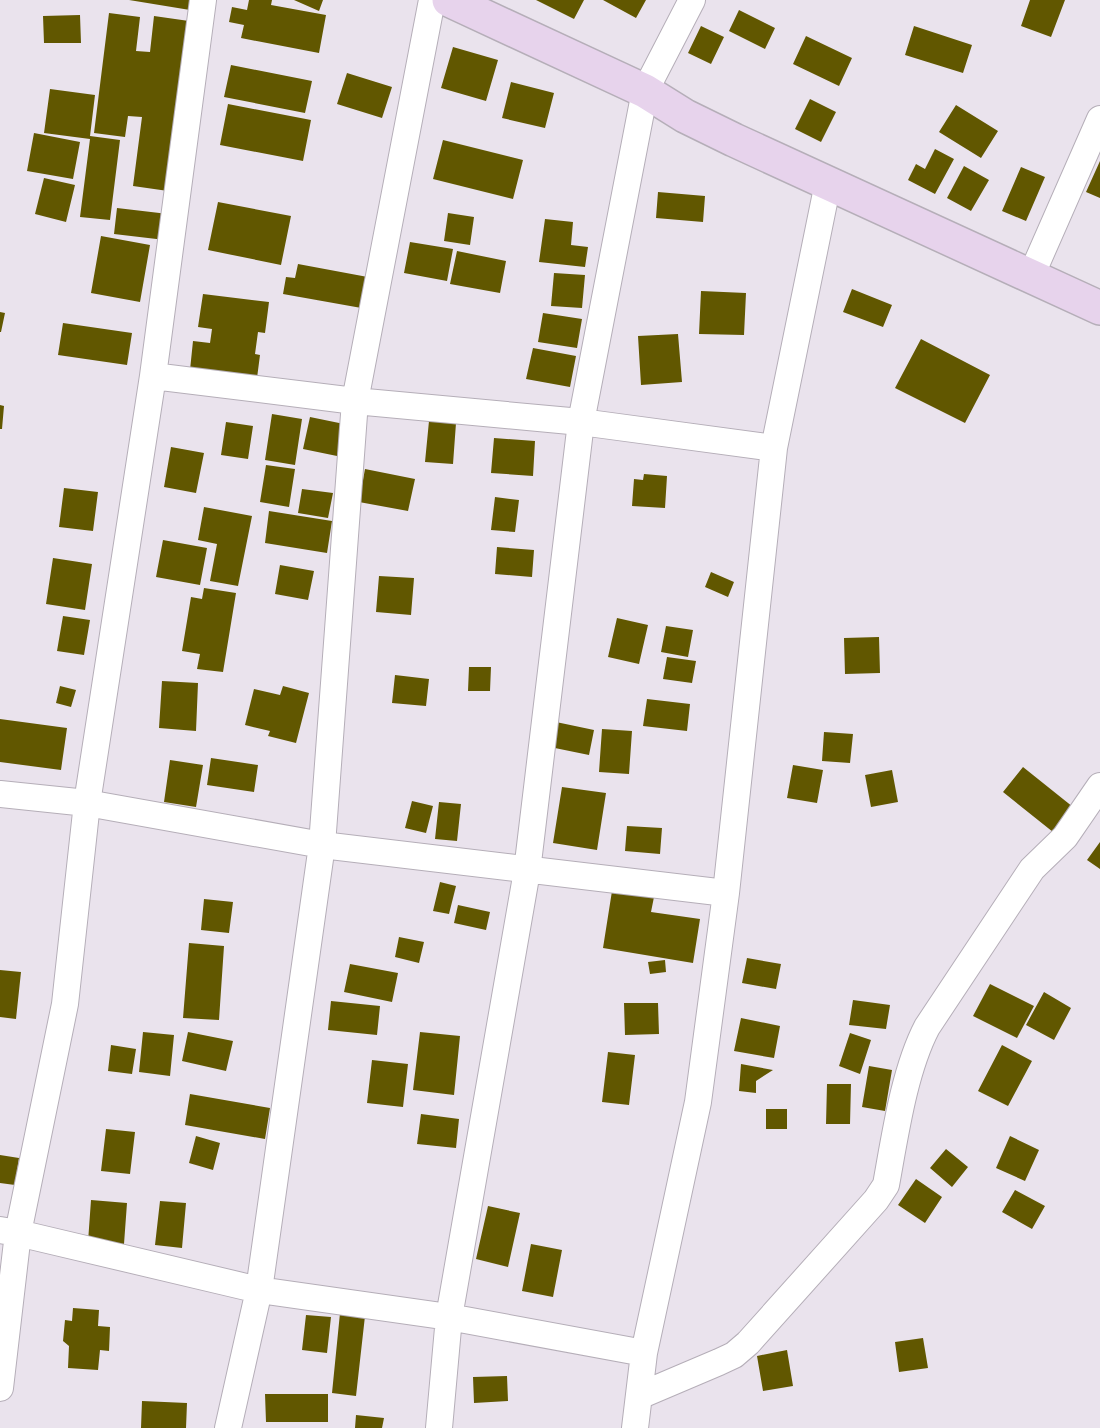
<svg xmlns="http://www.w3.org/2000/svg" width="1100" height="1428" viewBox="0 0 1100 1428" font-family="'Space Grotesk',sans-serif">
<rect width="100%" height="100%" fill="#eae3ed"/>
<path fill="#615700" d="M129,0H192L190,10Z
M249,0H272L271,5L326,15L319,53L241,38L244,25L229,22L232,7L247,10Z
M294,0H323L319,11Z
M536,0H584L574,19Z
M603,0H646L636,18Z
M1030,0H1065L1051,37L1021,26Z
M739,10L775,28L765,49L729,31Z
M109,13L140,17L136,51L150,52L154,16L189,21L168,191L133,186L142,117L128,116L125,137L94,133Z
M80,15L81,43H44L43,16Z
M701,26L724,37L711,64L688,53Z
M914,26L972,45L963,73L905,55Z
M806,36L852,58L839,86L793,64Z
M453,47L498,60L486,101L441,88Z
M231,65L312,81L305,113L224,97Z
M347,73L392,87L382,118L337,104Z
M511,82L554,93L545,128L502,118Z
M50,89L95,95L90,136L120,140L110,220L80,217L90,139L44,133Z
M810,99L836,112L821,142L795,129Z
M228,104L311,120L303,161L220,145Z
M956,105L998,131L981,158L939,132Z
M34,133L80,142L73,179L27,171Z
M443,140L523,160L513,199L433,179Z
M935,149L954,159L935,194L908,180L916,164L925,169Z
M1100,161V198L1086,192Z
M964,166L989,180L971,211L947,198Z
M1021,167L1045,177L1026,221L1002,211Z
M44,178L75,185L66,222L35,214Z
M658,192L705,196L703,222L656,218Z
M218,202L291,216L281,265L208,250Z
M117,208L168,214L165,240L114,234Z
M448,213L474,217L470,245L444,241Z
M545,219L573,222L571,245L588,247L585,267L539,262Z
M101,236L150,245L140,302L91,293Z
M410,242L453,249L447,281L404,273Z
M457,251L506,261L500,293L450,284Z
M298,264L373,278L367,309L283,294L286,277L295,278Z
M554,273L585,275L582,308L551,306Z
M852,289L892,305L883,327L843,312Z
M701,291L746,293L744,335L699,334Z
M203,294L269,302L265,333L258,332L255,354L260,355L257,378L190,370L193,341L210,343L212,329L198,327Z
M0,312L5,313L1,332H0Z
M543,313L582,319L577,348L538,342Z
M63,323L132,333L127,365L58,355Z
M678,334L682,382L641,385L638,336Z
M921,339L990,375L965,423L895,388Z
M533,348L576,356L570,387L526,379Z
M0,405L4,406L2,429H0Z
M272,414L302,419L295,465L265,460Z
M310,417L344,424L337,456L303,449Z
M429,421L456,423L453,464L425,462Z
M226,422L253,426L248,459L221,455Z
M494,438L535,441L533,476L491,473Z
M171,447L204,453L196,493L164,487Z
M266,465L295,469L289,507L260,502Z
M365,469L415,479L408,511L359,502Z
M644,474L667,476L665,508L632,506L634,479L643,480Z
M64,488L98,492L93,531L59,527Z
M302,489L333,493L328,518L298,513Z
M495,497L519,500L515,532L491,530Z
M204,507L252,516L238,586L210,581L217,544L198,540Z
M269,511L332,521L327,553L265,543Z
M163,540L207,548L200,585L156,577Z
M497,547L534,550L532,577L495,574Z
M53,558L92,564L85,610L46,604Z
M280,565L314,571L308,600L275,594Z
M711,572L734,582L728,597L705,587Z
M379,576L414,578L411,615L376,612Z
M204,588L236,593L223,672L197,669L200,654L182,651L191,597L202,599Z
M63,616L90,620L84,655L57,651Z
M617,618L648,625L639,664L608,657Z
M666,626L693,630L688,657L661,652Z
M879,637L880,673L845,674L844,638Z
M667,657L696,661L692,683L663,679Z
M469,667H491L490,691H468Z
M395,675L429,679L426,706L392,703Z
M162,681L198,683L196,731L159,728Z
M60,686L76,690L71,707L56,703Z
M283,686L309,693L296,743L268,736L270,731L245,725L254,689L280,695Z
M647,699L690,704L687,731L643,726Z
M0,719L67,728L61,770L0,762Z
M556,722L594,730L589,755L550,747Z
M602,729L632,731L629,774L599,772Z
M824,732L853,734L850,763L822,761Z
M211,758L258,765L254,792L207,785Z
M170,760L203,765L196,807L164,802Z
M793,765L823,770L817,803L787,798Z
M1023,767L1073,807L1053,832L1003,792Z
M892,770L898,802L871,807L865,775Z
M562,787L606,793L597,850L553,843Z
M412,801L433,806L426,833L405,828Z
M439,802L461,804L457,841L435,839Z
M627,826L662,828L660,854L625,851Z
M1100,842V869L1087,860Z
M440,882L456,886L449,914L433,911Z
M612,891L654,897L651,912L700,919L693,963L603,948Z
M204,899L233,902L229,933L201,930Z
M458,905L490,912L486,930L454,923Z
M399,937L424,942L419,963L395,957Z
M189,943L224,946L219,1020L183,1018Z
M747,958L781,964L776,989L742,983Z
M665,960L666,972L650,974L648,962Z
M350,964L398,973L392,1002L344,992Z
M0,970L21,972L16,1019L0,1017Z
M990,984L1034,1006L1017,1038L973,1016Z
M1044,992L1071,1008L1054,1040L1026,1025Z
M853,1000L890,1005L886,1029L849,1025Z
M331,1001L380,1006L377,1035L328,1030Z
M624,1003H658L659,1034L625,1035Z
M741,1018L780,1026L774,1058L734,1051Z
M143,1032L174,1035L170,1076L139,1072Z
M188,1032L233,1041L226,1071L182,1061Z
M420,1032L460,1036L454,1095L413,1090Z
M850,1033L871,1040L860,1074L839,1066Z
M111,1045L136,1049L132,1074L108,1071Z
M1002,1045L1032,1061L1008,1106L978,1091Z
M608,1052L635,1055L629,1105L602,1102Z
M372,1060L408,1064L403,1107L367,1103Z
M741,1064L773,1070L756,1081V1093L739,1091Z
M869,1066L892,1070L885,1111L862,1107Z
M827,1084H851L850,1124H826Z
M190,1094L270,1108L265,1139L185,1125Z
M766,1109H787V1129H766Z
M421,1114L459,1119L456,1148L417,1144Z
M106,1129L135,1132L130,1174L101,1171Z
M196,1136L220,1143L213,1170L189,1163Z
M1010,1136L1039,1150L1025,1181L996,1168Z
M946,1149L968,1167L952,1187L930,1168Z
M0,1155L19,1158L15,1185L0,1183Z
M916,1179L942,1197L925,1223L898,1205Z
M1015,1190L1045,1206L1032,1229L1002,1212Z
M91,1200L127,1203L124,1244L88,1242Z
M160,1201L186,1203L182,1248L155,1245Z
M488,1206L520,1213L508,1267L476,1259Z
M531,1244L562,1250L553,1297L522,1291Z
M73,1308L99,1310L98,1326L110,1327L109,1351L100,1350L98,1370L68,1368L69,1346L63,1341L65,1320L72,1321Z
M340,1313L365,1316L356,1396L332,1393Z
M306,1315L331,1317L327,1353L302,1350Z
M923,1338L928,1368L899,1372L895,1342Z
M787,1350L793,1386L763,1391L757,1356Z
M507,1376L508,1401L474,1403L473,1377Z
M265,1394H328V1422H266Z
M142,1401L187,1403L186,1428H141Z
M356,1415L384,1418L382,1428H355Z"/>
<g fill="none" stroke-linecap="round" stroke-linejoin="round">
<g stroke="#b5aeb8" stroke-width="28">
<path id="street" d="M1031,276L1100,119
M153,376L355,401L581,422L774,448
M0,794L87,803L322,845L726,893
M0,1230L18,1233L259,1290L449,1317L644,1353
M0,1388L18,1233L65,1004L87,803L153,376L203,0
M639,1396L719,1362L734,1355L748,1343L876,1200L886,1185C895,1136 904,1071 927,1027L1032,869L1065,837L1100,786
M228,1428L259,1290L322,845L355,401L432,0
M439,1428L449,1317L527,871L581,422L645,91L692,0
M635,1428L644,1353L698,1102L726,893L774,448L828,183"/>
</g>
<g stroke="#b5aeb8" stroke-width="36">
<path id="secondary" d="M449,0L645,91L685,116L734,140L1100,308"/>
</g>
<use href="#street" stroke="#fff" stroke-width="26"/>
<use href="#secondary" stroke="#e7d3ec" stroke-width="33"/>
</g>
</svg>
